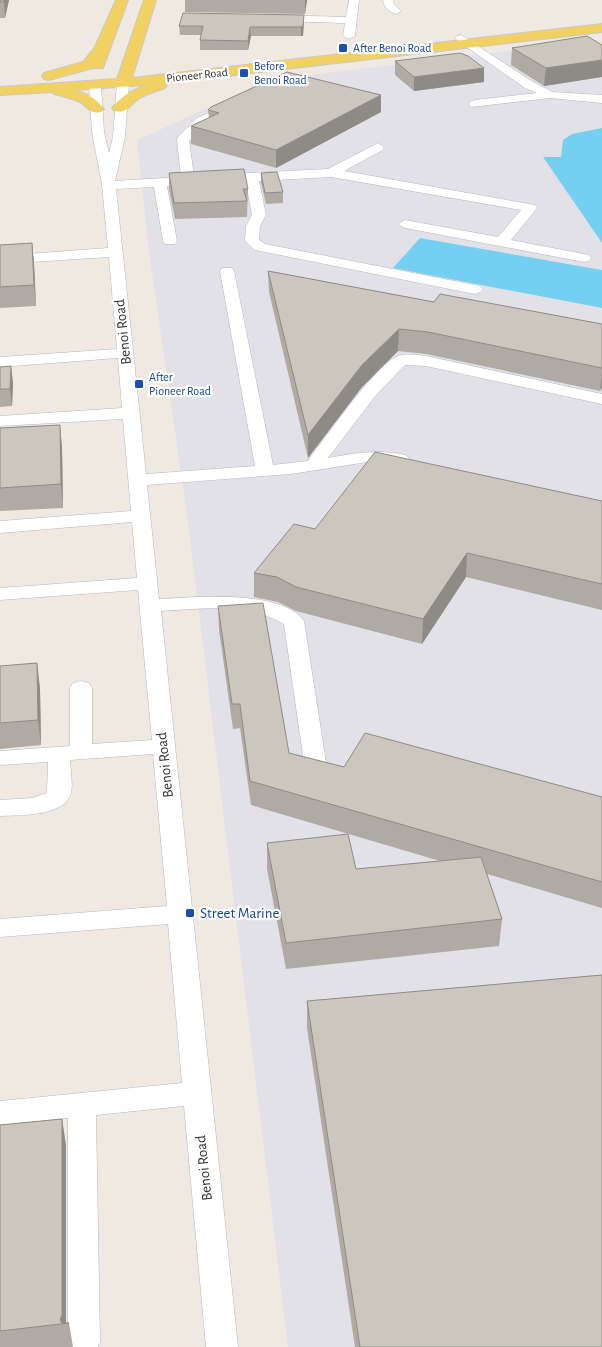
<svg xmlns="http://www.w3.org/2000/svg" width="602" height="1347" viewBox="0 0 602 1347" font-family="'Alegreya Sans',sans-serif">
<rect width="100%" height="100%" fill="#efe9e1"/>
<path fill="#e3e1e8" d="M588,41L602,49V129L562,157H543L602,243V270L420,238L394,268L602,308V1347H288L188,521L149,252L137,140L270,80Z"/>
<path fill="#75cff0" d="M602,128V243L543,157H561L563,140L572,134Z
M420,238L602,270V308L393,268Z"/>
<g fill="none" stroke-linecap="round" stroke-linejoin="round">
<g stroke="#b4b7c1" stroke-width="1">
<path id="minor" d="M349,0H359L355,36L349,39L343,36L345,23L276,21L271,18L276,15L346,17Z
M383,0H393L394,4L401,11L396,14C389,12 384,7 383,0Z
M461,35L533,82L553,92L602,95V103L550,98L471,107L469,104L471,101L475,100L537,93L525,88L457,40L455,38L457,36Z
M123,79L129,83L125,137L115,181L181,177L177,140L178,137L197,118L235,101L239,102L241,105L239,108L205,124L189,141L194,176L328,169L378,143L384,147L383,150L344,171L535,205L537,208L511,240L584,254L589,255L591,258L589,261L584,262L405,228L398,224L405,220L498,237L521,210L331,177L259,181L266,215L260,226L259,240L265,244L480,286L483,289L480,292L475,294L255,250L245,241L246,226L252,215L246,182L167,186L177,241L175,244H165L163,241L154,187L116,189L146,474L255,466L220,271L222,268H232L234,271L273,465L308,461C323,441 376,365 396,357C405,353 416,355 426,356L602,394V404L426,366L405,365L376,395L328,458C355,453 380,449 406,455L409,459L406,463L400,464L367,462L291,474L147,485L159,599C194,597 282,589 304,621L327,769L324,774L316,777L308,774L305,769L284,624C247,602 202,609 161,611L238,1347H206L184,1106L96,1115L100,1342L98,1347H66L68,1342V1118L0,1125V1101L182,1083L168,924L0,937V919L167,906L153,754L70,760C70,770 74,787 70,796C60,817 19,815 0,816V800L32,798L47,793L48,762L0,765V751L70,746V688L73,683L81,681L89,683L92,688V744L152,740L138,590L0,600V588L137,578L132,522L0,533V521L131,511L123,419L0,426V416L122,408L118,358L0,367V357L117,349L109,257L0,264V256L108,248L102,185L92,132L89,85L95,81L101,85L104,132L109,153L113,137L117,83Z"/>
</g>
<g stroke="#c9c9c9" stroke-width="2">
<path id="major" d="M116,0H128L103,68H93L49,80L44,79L42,76L44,73L83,62L95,47Z
M144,0H156L132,78L602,24V32L166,83L167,85L165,88C157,91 146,94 138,99C130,105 127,114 115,111L112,108C122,95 133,90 147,85L74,90C87,94 95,97 104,109L101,112C89,115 88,105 78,101C70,98 62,96 54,94L52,92L0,95V87L117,79Z"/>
</g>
<use href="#minor" fill="#fff" fill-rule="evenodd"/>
<use href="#major" fill="#f2d163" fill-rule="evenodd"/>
</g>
<path fill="#afaba4" d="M0,0H9L5,18H0Z
M185,0H307L305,14L185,12Z
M304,24L303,36H251L248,50H200V40L201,35H180L179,26Z
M602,45V77L544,86L511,65L512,48Z
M395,61L484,82L414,91L395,75Z
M381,95V112L276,168L191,144V126L209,118L208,110Z
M169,173L248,189L247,217L175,219L169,189Z
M261,173L283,192V203L266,204L261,183Z
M32,243L34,264L36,306L0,308V245Z
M268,271L434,302L602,324V387L600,391L426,354L398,351L362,387L308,458L269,292Z
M11,366L13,384L12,406L0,407V367Z
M60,425L62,448L63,508L0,511V428Z
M602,501V610L466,577L422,644L296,611L278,602L254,597V573L315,529Z
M218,606L289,753L344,767L602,797V908L487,874L502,919L499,946L286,969L267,869V843L356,869L440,861L251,805L240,728L233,729L219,630Z
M37,663L40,689L41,745L0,749V666Z
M307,1001L602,1347H355L307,1028Z
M62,1119L66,1146V1323H69L73,1347H0V1125Z"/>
<path fill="#8e8b86" d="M4,0H9L5,18L4,2Z
M305,0H307L305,14Z
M304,15L303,36H301V27Z
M250,27L251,36L248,50V41Z
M602,60V77L544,86L546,68Z
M484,68V82L414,91V77Z
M381,95V112L276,168V150Z
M32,243L34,264L36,306L34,285Z
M399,329L398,351L362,387L308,458V435L362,365Z
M11,366L13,384L12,406L10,389Z
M602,373V387L600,391Z
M60,425L62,448L63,508L61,484Z
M467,553L466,577L422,644L423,619Z
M37,663L40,689L41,745L38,720Z
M62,1119L66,1146V1323L61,1324Z"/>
<path fill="#cbc7bf" stroke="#8e8b86" d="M0,0H4V2H0Z
M183,13L304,15L303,26L301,27H250L248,41L200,40L203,26H179Z
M587,36L602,45V60L546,68L512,48Z
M460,53L468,56L484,68L414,77L395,61Z
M287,72L381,95L276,150L191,126L219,113L208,110L211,107Z
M244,169L248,189H243L247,201L174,203L169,173Z
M277,172L283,192L265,193L261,173Z
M32,243L34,285L0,287V245Z
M268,271L434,302L440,294L602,324V368L428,332L399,329L362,365L308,435Z
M11,366L10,389H0V367Z
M60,425L61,484L0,488V428Z
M375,452L602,501V584L467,553L423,619L296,587L277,577L254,573L294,524L315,529Z
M263,603L289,753L344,767L365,733L602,797V882L250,781L240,704H232L218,606Z
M37,663L38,720L0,723V666Z
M348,834L356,869L481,857L502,919L286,943L267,843Z
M602,975V1347H360L307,1001Z
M62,1119V1315L60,1320L62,1323H69L0,1331V1125Z"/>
<g fill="#1a4fb4" stroke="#fff" stroke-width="2">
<rect x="338" y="43" width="10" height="10" rx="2.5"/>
<rect x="239" y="68" width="10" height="10" rx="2.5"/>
<rect x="134" y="379" width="10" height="10" rx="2.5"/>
<rect x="185" y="908" width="10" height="10" rx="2.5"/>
</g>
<g text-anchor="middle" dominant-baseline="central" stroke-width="4.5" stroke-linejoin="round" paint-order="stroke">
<g font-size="12" fill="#164399" stroke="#fff" text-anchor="start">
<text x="353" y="48">After Benoi Road</text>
<text x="254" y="66">Before<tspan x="254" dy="14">Benoi Road</tspan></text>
<text x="149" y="377">After<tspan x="149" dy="14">Pioneer Road</tspan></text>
</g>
<g font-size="12" fill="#2e2e2e" stroke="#fff">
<text transform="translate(197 75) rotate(-6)">Pioneer Road</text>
</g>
<g font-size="15" fill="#2e2e2e" stroke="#fff">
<text transform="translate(123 332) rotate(-96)">Benoi Road</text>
<text transform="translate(165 765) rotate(-96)">Benoi Road</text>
<text transform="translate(204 1168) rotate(-96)">Benoi Road</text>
</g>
<g font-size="15" fill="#164399" stroke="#fff" text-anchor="start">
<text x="200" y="913">Street Marine</text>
</g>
</g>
</svg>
